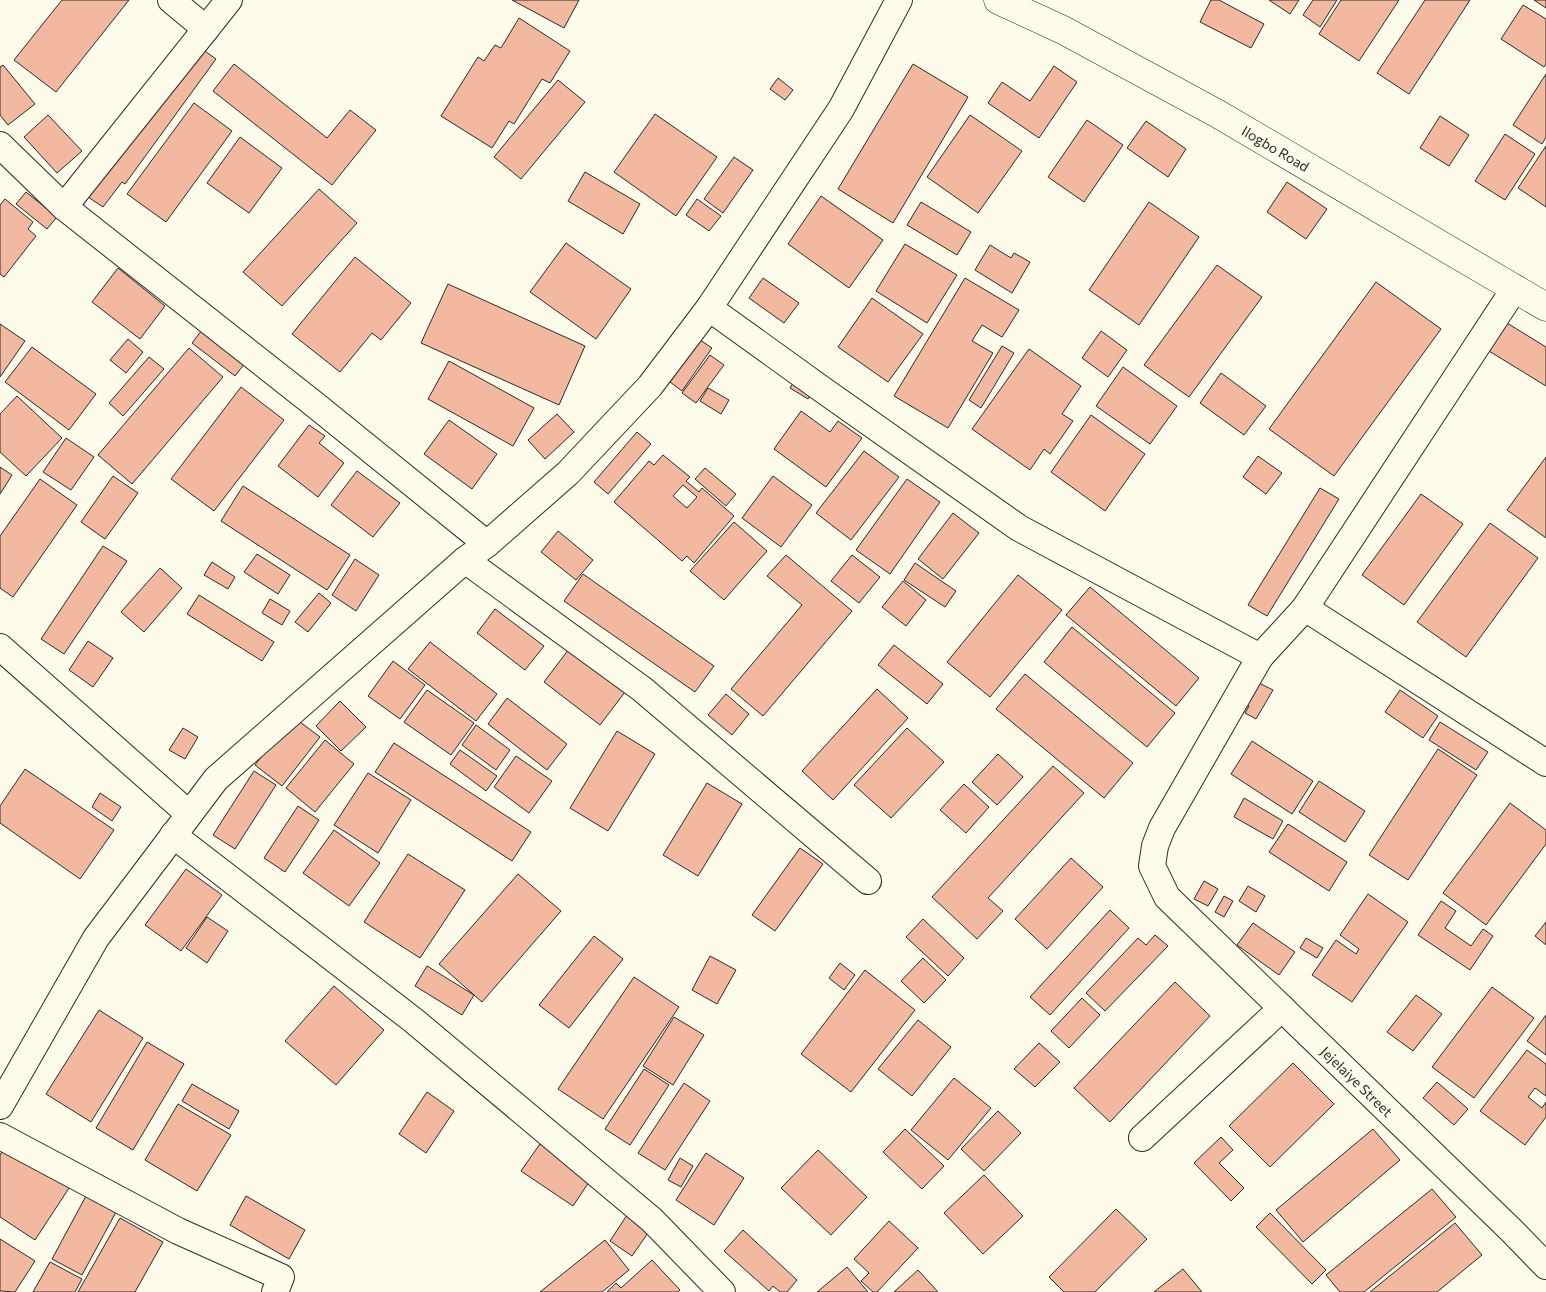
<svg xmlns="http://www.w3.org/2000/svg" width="1546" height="1292" viewBox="0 0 1546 1292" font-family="Commissioner,sans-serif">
<rect width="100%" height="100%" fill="#fdfbea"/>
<path fill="#f2b8a0" stroke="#2b2b2b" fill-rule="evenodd" d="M62,0H129L56,92L14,60Z
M512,0H579L564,28Z
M1211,0H1219L1264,24L1251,48L1200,22Z
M1269,0H1299L1290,14Z
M1313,0H1337L1320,27L1303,15Z
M1341,0H1399L1359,61L1319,34Z
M1425,0H1470L1409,94L1377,73Z
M1534,0H1546V8Z
M1523,5L1546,19V64L1544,67L1501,39Z
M519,18L570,51L550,83L542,79L514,124L509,121L492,148L441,116L478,57L484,61L495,45L501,48Z
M198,46L216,59L125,184L122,182L103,207L88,197Z
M234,64L327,138L350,110L376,130L332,185L213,91Z
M913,64L968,97L893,223L838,189Z
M3,65L35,104L8,125L0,115V67Z
M1054,66L1077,82L1039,138L988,103L1002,82L1030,101Z
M1546,74V137L1542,144L1513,125Z
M778,78L793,90L785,100L770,89Z
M558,80L585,102L521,179L494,157Z
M194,103L232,131L166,222L127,194Z
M655,114L717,157L676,216L614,172Z
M48,115L82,151L57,173L24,137Z
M970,115L1022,151L978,213L927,177Z
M1440,116L1469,135L1449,166L1420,148Z
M1087,120L1123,145L1084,202L1048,177Z
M1146,121L1186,149L1168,177L1127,148Z
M1505,134L1535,154L1505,200L1475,181Z
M240,137L282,168L249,213L207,183Z
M1546,146V207L1518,188Z
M734,157L753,170L723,213L704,199Z
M585,172L640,204L623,234L568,201Z
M1287,182L1327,209L1306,239L1267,212Z
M319,189L357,223L282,306L243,272Z
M26,192L57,217L47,229L16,204Z
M821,196L883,240L849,288L788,244Z
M5,199L33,222L28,229L36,236L4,277L0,274V205Z
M697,199L721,216L709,231L686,215Z
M921,202L971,232L957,255L907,225Z
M1149,202L1199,237L1139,325L1089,290Z
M566,243L631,289L596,339L530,292Z
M905,244L957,275L927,323L876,291Z
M990,245L1011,258L1014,253L1030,262L1012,293L975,270Z
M355,257L411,303L381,340L372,333L340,372L292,334Z
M1217,265L1262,297L1189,397L1144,365Z
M118,268L165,306L140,339L92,302Z
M763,278L799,303L784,323L749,298Z
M965,278L1019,310L1002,337L982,325L972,341L993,353L948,428L894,396Z
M1376,282L1441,329L1334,476L1269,429Z
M448,284L585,346L559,405L421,343Z
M872,298L923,334L888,382L838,347Z
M1507,323L1546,347V386L1489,351Z
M0,324L25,341L0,377Z
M202,330L249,358L235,376L192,343Z
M1101,331L1127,350L1108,377L1082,358Z
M128,339L143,352L126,373L110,360Z
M700,340L712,348L682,391L670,382Z
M1002,346L1014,353L981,408L969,400Z
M32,347L96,394L69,430L5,382Z
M189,348L223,377L132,484L98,455Z
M1029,349L1081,386L1062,414L1073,421L1050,454L1044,449L1030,470L972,429Z
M710,355L724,365L696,403L682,393Z
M149,357L164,369L123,416L109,403Z
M449,361L534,408L513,446L428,399Z
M1123,367L1177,406L1150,444L1096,406Z
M1221,373L1266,406L1244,435L1200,403Z
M797,377L815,388L808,399L790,388Z
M241,387L284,420L214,511L171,479Z
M708,388L729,400L721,414L700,401Z
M17,396L62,438L26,476L0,452V414Z
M801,411L830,432L838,421L862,438L826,487L774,449Z
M557,414L574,432L545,459L528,440Z
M1091,415L1145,454L1105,511L1051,472Z
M449,420L497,454L472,489L424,454Z
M309,425L325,436L319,443L344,463L318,497L278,466Z
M637,432L651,444L608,494L594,482Z
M66,438L94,457L71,490L43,472Z
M864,451L899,477L851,540L816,513Z
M663,455L690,477L686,481L699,492L702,488L734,516L694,563L687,556L682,561L614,502L649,461L654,465ZM683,485L697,497L687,508L673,496Z
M1258,456L1282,473L1266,494L1243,477Z
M1546,457V538L1507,510Z
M0,467L12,475L0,494Z
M705,468L736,494L726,506L695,479Z
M357,471L400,503L373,537L331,505Z
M113,476L138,493L105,539L81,522Z
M773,476L812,505L781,547L742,518Z
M40,479L77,505L13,597L0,588V536Z
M907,479L940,502L890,574L856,550Z
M243,486L350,555L327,590L221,521Z
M1320,488L1339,499L1267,616L1248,605Z
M1421,494L1463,524L1404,605L1362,575Z
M953,513L979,533L943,579L918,559Z
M734,522L767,551L724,600L690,571Z
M1490,523L1538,558L1466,657L1417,622Z
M558,531L593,560L576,580L541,552Z
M103,546L127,561L64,654L41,639Z
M257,554L290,575L278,594L244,572Z
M786,555L852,611L763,716L731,689L802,605L767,576Z
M852,555L880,577L859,603L831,581Z
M355,559L379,575L356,611L332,595Z
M212,562L235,577L228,589L204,575Z
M915,563L956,591L945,607L904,580Z
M160,568L182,588L144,632L121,612Z
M583,574L714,666L695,692L564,601Z
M1018,575L1062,610L990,697L947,662Z
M903,581L926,600L906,626L882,607Z
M1090,587L1199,678L1176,706L1066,615Z
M319,593L331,603L308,632L295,622Z
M199,595L274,642L262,661L187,614Z
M270,599L290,611L282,625L262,613Z
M495,609L544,646L525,670L477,633Z
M1072,627L1175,713L1147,747L1044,662Z
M88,641L113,658L93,687L69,670Z
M430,642L497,694L476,721L408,669Z
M894,645L943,684L927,704L878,665Z
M569,649L625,692L600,725L544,682Z
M393,661L425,685L400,719L368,696Z
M1025,674L1133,763L1104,798L996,709Z
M1255,681L1273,690L1256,719L1245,713L1249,706L1243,703Z
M877,689L908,718L833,800L802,771Z
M427,690L474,723L451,755L404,722Z
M1400,690L1438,716L1423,738L1385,712Z
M726,694L749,714L732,735L708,715Z
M507,698L567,744L547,770L488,724Z
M340,701L366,727L341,751L316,726Z
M292,716L320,737L282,786L255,765Z
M1440,722L1488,752L1476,770L1429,740Z
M476,725L510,750L496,770L462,745Z
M183,728L198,737L185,759L169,750Z
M907,728L944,762L891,818L854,785Z
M617,731L655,754L608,831L570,808Z
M325,740L354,764L315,812L286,788Z
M1252,741L1313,781L1292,814L1231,774Z
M394,743L531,832L512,861L375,772Z
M1438,749L1477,775L1408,880L1369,855Z
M460,750L497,776L486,791L450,764Z
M998,754L1023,777L997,805L972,782Z
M516,756L552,781L529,813L494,787Z
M1053,766L1084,793L988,898L1003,911L977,939L932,897Z
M25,769L114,830L80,879L0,823V806Z
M254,771L276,785L235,849L213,835Z
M368,773L411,800L378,853L334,825Z
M1319,781L1365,811L1345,842L1299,812Z
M707,783L742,804L698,876L663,855Z
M964,784L989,807L966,833L940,810Z
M100,793L121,807L112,821L92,807Z
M1244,798L1283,821L1273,839L1234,817Z
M1510,803L1546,830V844L1486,925L1443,893Z
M298,806L319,820L285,872L264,858Z
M1288,824L1347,862L1329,891L1269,852Z
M334,830L380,863L349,906L303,873Z
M800,848L823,864L775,931L752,915Z
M408,854L465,890L420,958L364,922Z
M1071,858L1103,887L1047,949L1015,919Z
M186,869L222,895L181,951L145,925Z
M518,874L561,911L482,1002L439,964Z
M1204,881L1218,889L1208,906L1194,899Z
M1248,886L1265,896L1256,912L1239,901Z
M1368,894L1408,922L1352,1002L1312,975L1336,940L1356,954L1359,949L1340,935Z
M1224,896L1233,901L1224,917L1215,912Z
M1441,901L1456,911L1445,928L1471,946L1483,929L1493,936L1470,970L1418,935Z
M1110,910L1129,928L1050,1015L1030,997Z
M207,917L228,931L207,963L186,948Z
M923,919L964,958L948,976L906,937Z
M1546,922V945L1535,936Z
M1253,923L1295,952L1279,975L1237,945Z
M1155,935L1168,946L1105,1011L1086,993L1138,938L1146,945Z
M594,936L623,959L569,1028L539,1005Z
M1306,938L1323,948L1317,958L1300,948Z
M710,956L736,970L717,1004L692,990Z
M923,958L946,980L924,1003L901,981Z
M840,963L855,975L844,990L829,978Z
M427,966L474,995L462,1015L415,986Z
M865,970L915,1010L851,1092L801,1054Z
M634,977L679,1007L603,1119L558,1089Z
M1175,982L1210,1016L1110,1122L1074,1088Z
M334,986L384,1030L336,1085L285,1041Z
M1492,987L1534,1018L1474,1098L1432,1067Z
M1416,995L1442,1014L1413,1051L1387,1032Z
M1082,998L1100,1015L1069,1048L1051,1031Z
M99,1010L143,1038L91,1122L46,1094Z
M1546,1015V1055L1527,1041Z
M674,1017L704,1035L673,1085L643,1066Z
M918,1020L951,1047L912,1096L878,1069Z
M147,1042L184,1064L133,1150L96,1128Z
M1039,1043L1060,1062L1035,1087L1014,1069Z
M1527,1050L1546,1064V1096L1535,1088L1528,1097L1542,1108L1546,1102V1117L1525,1145L1480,1111Z
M1293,1063L1334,1104L1270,1167L1229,1126Z
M644,1069L669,1085L630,1145L605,1129Z
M954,1078L991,1108L948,1160L911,1130Z
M1437,1082L1468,1109L1454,1125L1423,1098Z
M684,1083L710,1101L665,1170L638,1153Z
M192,1084L239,1111L229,1129L182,1101Z
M427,1092L454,1111L426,1153L399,1134Z
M178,1104L231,1135L197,1191L145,1160Z
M998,1111L1021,1133L984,1171L961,1149Z
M905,1129L944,1166L922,1189L883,1152Z
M1373,1129L1400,1160L1303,1242L1276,1210Z
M1221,1137L1233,1150L1219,1163L1244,1188L1231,1201L1194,1163Z
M542,1141L593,1176L573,1206L521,1171Z
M6,1145L71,1185L35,1240L0,1217V1155Z
M818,1150L867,1197L831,1235L781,1188Z
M706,1153L744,1178L714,1225L676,1200Z
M680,1158L693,1166L681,1187L668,1180Z
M984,1175L1023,1216L983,1254L944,1213Z
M1432,1189L1456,1217L1364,1292H1340L1326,1275Z
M86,1196L116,1212L82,1275L52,1259Z
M246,1196L305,1230L289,1259L230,1225Z
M1116,1209L1147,1239L1095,1292H1064L1049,1277Z
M1270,1213L1326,1270L1312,1284L1256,1227Z
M627,1215L650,1230L632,1256L610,1241Z
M120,1218L163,1242L135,1292H78Z
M889,1221L918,1248L877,1292H873L861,1281L869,1273L854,1259Z
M1455,1223L1482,1255L1437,1292H1370Z
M743,1230L797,1280L787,1292H780L773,1286L769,1291L724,1251Z
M0,1239L35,1261L15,1292L0,1291Z
M605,1240L629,1270L602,1292H540Z
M652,1260L680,1290L678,1292H607L616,1283L621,1288Z
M50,1262L82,1279L75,1292H33Z
M847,1267L868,1292H817Z
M1183,1269L1202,1292H1154Z
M918,1270L938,1292H894Z"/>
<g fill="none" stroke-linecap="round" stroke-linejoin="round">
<g stroke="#2b2b2b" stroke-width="28">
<g id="minor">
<path d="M171,0L206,29"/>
<path d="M0,145L64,207L314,404L487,544"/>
<path d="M64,207L229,0"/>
<path id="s1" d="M1515,288L1305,608L1260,657L1162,828L1155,846L1152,866L1167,897L1511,1230L1546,1266"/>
<path d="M709,308L823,390L1019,528L1260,657"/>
<path d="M465,560L642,689L868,881"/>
<path d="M1305,608L1546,763"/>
<path d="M0,647L189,814"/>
<path d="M173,835L413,1020L652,1220L722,1292"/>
<path d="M0,1106L96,938L216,779L465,560L487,544L568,473L650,386L709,308L841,109L899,0"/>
<path d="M0,1136L178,1231L281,1277L275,1292"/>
<path d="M1142,1138L1282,1008"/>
</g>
</g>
<g stroke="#2b2b2b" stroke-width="29">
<g id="secondary">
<path id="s2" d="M998,0L1063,30L1218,114L1546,307"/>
</g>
</g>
<use href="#minor" stroke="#fdfbea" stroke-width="26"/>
<use href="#secondary" stroke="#fdfbea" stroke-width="28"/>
</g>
<g text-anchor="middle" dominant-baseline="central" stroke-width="4" stroke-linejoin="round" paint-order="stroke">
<g font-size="14" fill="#2b2b2b" stroke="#fdfbea">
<text stroke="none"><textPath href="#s2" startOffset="315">Ilogbo Road</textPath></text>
<text stroke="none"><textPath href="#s1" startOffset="985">Jejelaiye Street</textPath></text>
</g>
</g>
</svg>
